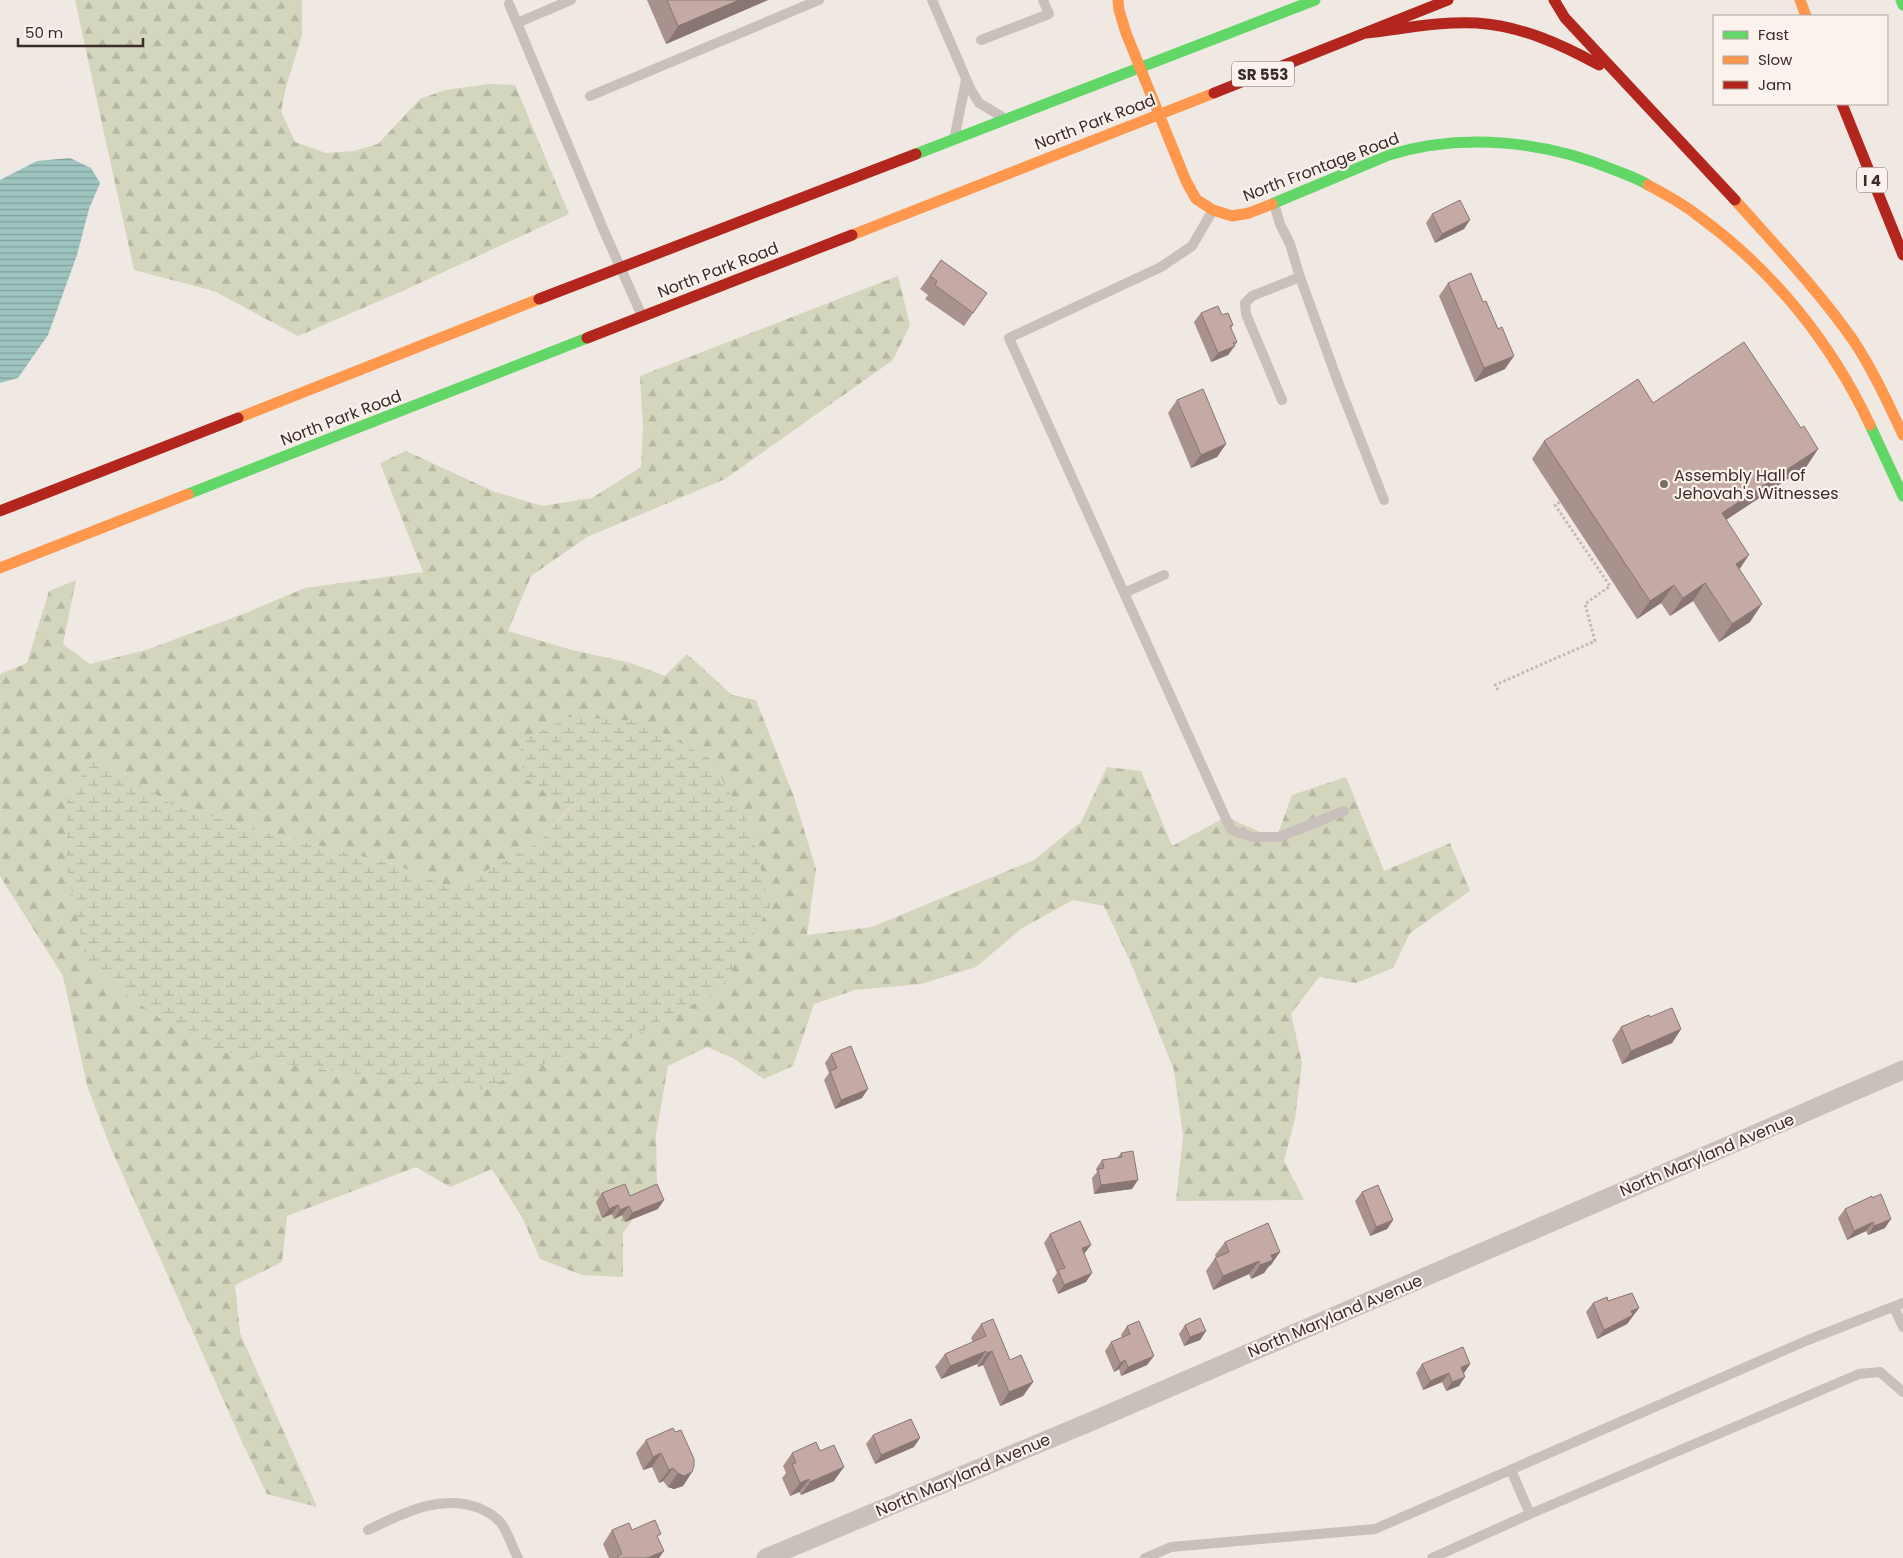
<svg xmlns="http://www.w3.org/2000/svg" width="1903" height="1558" viewBox="0 0 1903 1558" font-family="Poppins,sans-serif">
<defs>
<pattern id="forest-firs" width="22" height="20" patternUnits="userSpaceOnUse" patternTransform="scale(1.25)"><rect width="22" height="20" fill="#d3d5bc"/><path d="M5 1l3.5 6h-7zM16 11l3.5 6h-7z" fill="#b6b7a2"/></pattern>
<pattern id="wetland-marsh" width="20" height="14" patternUnits="userSpaceOnUse" patternTransform="scale(1.25)"><rect width="20" height="14" fill="#d3d5bc"/><path d="M1 5h8M5 5V1M11 12h8M15 12V8" fill="none" stroke="#b6b7a2"/></pattern>
<pattern id="water-rules" width="6" height="5" patternUnits="userSpaceOnUse" patternTransform="scale(1.25)"><rect width="6" height="5" fill="#9ec4bf"/><path d="M0 2.5h6" fill="none" stroke="#829f9b"/></pattern>
</defs>
<rect width="100%" height="100%" fill="#efe8e3"/>
<path fill="url(#forest-firs)" fill-rule="evenodd" d="M75,0H302V35L286,87L281,111L295,142L326,153L354,151L378,144L420,99L445,90L489,84L515,85L569,214L407,289L298,336L214,291L134,270Z
M898,276L910,325L893,360L725,479L587,537L531,576L508,631L572,650L631,663L665,676L687,654L732,695L756,700L794,797L816,869L807,935L872,927L1034,860L1081,822L1107,767L1141,771L1172,846L1226,817L1276,839L1292,795L1346,777L1384,871L1450,843L1470,891L1410,933L1393,968L1356,983L1319,977L1291,1014L1302,1063L1295,1119L1284,1161L1304,1200L1176,1201L1183,1136L1174,1070L1130,961L1104,906L1073,900L1022,928L976,967L921,984L855,990L814,1004L793,1066L764,1079L733,1058L707,1047L668,1066L656,1134L657,1187L623,1233V1277L582,1275L540,1259L523,1219L492,1169L450,1187L416,1167L287,1216L282,1262L235,1285L240,1333L317,1507L267,1494L243,1444L109,1144L87,1085L63,976L0,876V674L27,663L49,591L76,580L63,644L90,664L146,650L246,613L305,588L423,572L380,463L406,451L495,492L542,506L592,498L641,467L643,426L640,376ZM93,754L172,805L286,838L397,865L452,889L538,843L570,807L523,777L770,907L671,1015L628,1040L528,1069L481,1090L295,1066L199,1047L67,868V802Z"/>
<path fill="url(#wetland-marsh)" d="M569,717L640,721L709,758L751,827L770,907L718,992L671,1015L628,1040L528,1069L481,1090L295,1066L199,1047L87,966L67,868V802L93,754L172,805L286,838L397,865L452,889L538,843L570,808L523,777L520,741Z"/>
<path fill="url(#water-rules)" d="M70,158L91,168L100,183L89,209L77,255L48,335L18,378L0,383V180L37,161Z"/>
<g fill="none" stroke-linecap="round" stroke-linejoin="round">
<path stroke="#c1b8b4" stroke-width="3" stroke-dasharray="2.5 2.5" stroke-linecap="butt" d="M1498,690L1495,685L1595,641L1585,604L1610,586L1555,505L1560,502"/>
<path stroke="#c9c0bb" stroke-width="10" d="M932,0L970,88L979,103L1001,116
M509,4L604,231L642,316
M517,23L571,0
M981,40L1049,14L1043,0
M590,96L819,0
M955,135L966,80
M1274,204L1280,224L1290,244L1300,277L1338,382L1384,500
M1213,210L1192,246L1161,267L1009,338L1231,830L1252,837H1279L1344,811
M1282,400L1246,314L1245,303L1252,296L1300,277
M1124,593L1164,575
M1894,1307L1903,1327
M1530,1514L1859,1374L1880,1372L1903,1392
M368,1530C402,1514 440,1493 479,1508C486,1511 496,1517 501,1523C508,1533 512,1547 518,1558
M1145,1558L1171,1547L1375,1529L1808,1340L1903,1303
M1432,1558L1530,1514L1511,1470"/>
<path stroke="#c9c0bb" stroke-width="19" d="M766,1558L1097,1419L1903,1070"/>
<path stroke="#63d668" stroke-width="11" d="M1901,0L1903,5
M916,154L1315,0
M1272,204L1389,155C1463,132 1546,141 1617,171C1627,175 1639,179 1648,185
M1870,425L1903,496
M188,494L587,338"/>
<path stroke="#ff974d" stroke-width="11" d="M1118,0L1119,10L1126,33L1186,181L1196,199L1213,210L1232,216L1249,213L1272,204
M1800,0L1806,16
M1648,185C1665,194 1682,203 1697,215C1772,269 1831,342 1870,425
M1735,200C1775,245 1818,290 1853,340C1873,370 1888,403 1903,435
M852,235L1214,93
M238,418L539,299
M0,568L188,494"/>
<path stroke="#b3261e" stroke-width="11" d="M1554,0L1565,18L1735,200
M1367,33C1403,29 1440,21 1477,23C1521,26 1561,44 1599,65
M1214,93L1448,0
M1842,104L1903,255
M539,299L916,154
M587,338L852,235
M0,511L238,418"/>
</g>
<path fill="#a9918d" d="M647,0H768L666,44Z
M1432,214L1464,229L1435,243L1426,223Z
M941,260L987,293L964,326L925,299L928,295L920,289Z
M1448,283L1505,369L1475,382L1439,296Z
M1201,313L1222,315L1233,325L1231,328L1235,346L1228,355L1211,362L1194,322Z
M1177,400L1226,444L1217,457L1191,468L1168,413Z
M1653,403L1801,428L1818,449L1806,467L1726,520L1739,569L1750,622L1719,642L1693,601L1670,616L1661,603L1637,619L1532,459L1544,441Z
M1650,1017L1681,1029L1672,1043L1622,1064L1612,1040L1621,1027Z
M831,1054L862,1098L835,1109L824,1080L829,1073L825,1063Z
M1121,1153L1132,1189L1094,1194L1092,1178L1097,1172L1096,1169L1102,1160L1117,1158Z
M1362,1192L1393,1220L1387,1229L1370,1236L1355,1201Z
M602,1193L630,1196L658,1209L625,1222L622,1215L614,1219L612,1214L602,1218L596,1202Z
M1845,1209L1885,1228L1868,1235L1866,1231L1847,1240L1838,1218Z
M1050,1234L1084,1254L1086,1282L1058,1294L1052,1280L1057,1273L1044,1243Z
M1225,1242L1271,1265L1269,1266L1264,1273L1251,1279L1249,1274L1213,1290L1206,1271L1215,1258L1216,1257L1215,1255Z
M1608,1301L1639,1308L1627,1324L1597,1339L1586,1312L1593,1303Z
M981,1324L1010,1360L1033,1382L1023,1396L1000,1406L983,1365L978,1367L977,1364L941,1379L935,1367L945,1354L973,1342L971,1338Z
M1185,1325L1206,1331L1200,1340L1184,1346L1179,1334Z
M1127,1326L1147,1365L1121,1376L1119,1369L1114,1372L1105,1351L1111,1342L1122,1338L1121,1335Z
M1422,1364H1470L1464,1373L1459,1386L1446,1391L1442,1382L1423,1390L1416,1373Z
M873,1435L914,1447L875,1464L866,1444Z
M646,1440L692,1472L683,1486L674,1489L668,1487L663,1481L659,1483L652,1467L643,1470L636,1453Z
M792,1453L834,1481L801,1495L799,1492L790,1496L782,1478L786,1473L783,1466Z
M612,1530H632L658,1539L659,1558H609L603,1544Z"/>
<path fill="#897673" d="M739,0H768L666,44L678,26Z
M1470,220L1464,229L1435,243L1442,234Z
M1237,342L1228,355L1211,362L1218,353Z
M1514,356L1505,369L1475,382L1484,368Z
M1226,444L1217,457L1191,468L1201,455Z
M1818,449L1806,467L1709,531L1722,513Z
M1749,555L1737,573L1736,564Z
M1705,583L1693,601L1670,616L1683,598Z
M1674,585L1661,603L1637,619L1650,601Z
M1762,604L1750,622L1719,642L1732,624Z
M1681,1029L1672,1043L1622,1064L1631,1051Z
M868,1089L862,1098L835,1109L841,1100Z
M1138,1180L1132,1189L1094,1194L1101,1185Z
M664,1200L658,1209L625,1222L632,1213Z
M618,1205L612,1214L602,1218L609,1209Z
M629,1206L622,1215L614,1219L620,1210Z
M1891,1219L1885,1228L1868,1235L1874,1226Z
M1393,1220L1387,1229L1370,1236L1376,1227Z
M1873,1222L1866,1231L1847,1240L1854,1231Z
M1091,1245L1084,1254L1082,1248Z
M1280,1252L1271,1265L1269,1266L1264,1273L1251,1279L1260,1265L1271,1255Z
M1259,1261L1249,1274L1213,1290L1223,1276Z
M1092,1273L1086,1282L1058,1294L1064,1285Z
M1639,1308L1627,1324L1597,1339L1604,1330L1631,1311Z
M1206,1331L1200,1340L1184,1346L1190,1337Z
M986,1351L977,1364L941,1379L950,1366Z
M992,1351L983,1365L978,1367L987,1353Z
M1154,1356L1147,1365L1121,1376L1128,1367Z
M1125,1360L1119,1369L1114,1372L1120,1363Z
M1470,1364L1464,1373L1461,1367Z
M1449,1373L1442,1382L1423,1390L1430,1381Z
M1465,1377L1459,1386L1446,1391L1452,1382Z
M1033,1382L1023,1396L1000,1406L1009,1392Z
M920,1438L914,1447L875,1464L881,1455Z
M661,1453L652,1467L643,1470L653,1457Z
M844,1467L834,1481L801,1495L810,1482Z
M673,1468L663,1481L659,1483L669,1470Z
M692,1472L683,1486L674,1489L668,1487L678,1473Z
M809,1479L799,1492L790,1496L800,1483Z
M664,1551L659,1558H647Z"/>
<path fill="#c4a9a4" stroke="#897673" d="M667,0H739L678,26Z
M1460,200L1470,220L1442,234L1432,214Z
M941,260L987,293L973,313L935,285L937,281L930,276Z
M1471,273L1483,302L1486,301L1498,329L1502,327L1514,356L1484,368L1448,283Z
M1218,306L1222,315L1228,313L1233,325L1230,326L1237,342L1233,343L1235,346L1218,353L1201,313Z
M1744,342L1801,428L1804,426L1818,449L1722,513L1749,555L1736,564L1762,604L1732,624L1705,583L1683,598L1674,585L1650,601L1544,441L1638,379L1653,403Z
M1203,389L1226,444L1201,455L1177,400Z
M1672,1008L1681,1029L1631,1051L1621,1027L1649,1015L1650,1017Z
M851,1046L868,1089L841,1100L830,1071L837,1068L831,1054Z
M1133,1151L1138,1180L1101,1185L1098,1169L1104,1168L1102,1160L1122,1157L1121,1153Z
M625,1184L630,1196L657,1184L664,1200L632,1213L629,1206L620,1210L618,1205L609,1209L602,1193Z
M1378,1185L1393,1220L1376,1227L1362,1192Z
M1881,1194L1891,1219L1874,1226L1873,1222L1854,1231L1845,1209L1872,1196V1198Z
M1080,1221L1091,1245L1082,1248L1092,1273L1064,1285L1058,1270L1065,1268L1050,1234Z
M1268,1223L1280,1252L1271,1255L1273,1260L1260,1265L1259,1261L1223,1276L1215,1258L1229,1252L1225,1242Z
M1632,1293L1639,1308L1631,1311L1633,1315L1604,1330L1593,1303L1607,1297L1608,1301Z
M1200,1318L1206,1331L1190,1337L1185,1325Z
M993,1319L1010,1360L1021,1355L1033,1382L1009,1392L992,1351L987,1353L986,1351L950,1366L945,1354L986,1336L981,1324Z
M1139,1321L1154,1356L1128,1367L1125,1360L1120,1363L1111,1342L1130,1334L1127,1326Z
M1463,1347L1470,1364L1461,1367L1465,1377L1452,1382L1449,1373L1430,1381L1422,1364Z
M911,1419L920,1438L881,1455L873,1435Z
M673,1428L675,1432L681,1430L694,1459V1466L692,1472L684,1476L678,1473L673,1468L669,1470L661,1453L653,1457L646,1440Z
M816,1442L820,1451L834,1445L844,1467L810,1482L809,1479L800,1483L792,1464L796,1463L792,1453Z
M655,1520L661,1534L657,1536L664,1551L647,1558H618L617,1556L622,1554L612,1530L629,1523L632,1530Z"/>
<circle fill="#796e6a" stroke="#fbf2eb" stroke-width="2" cx="1664" cy="484" r="5"/>
<g text-anchor="middle" dominant-baseline="central" stroke-width="4.5" stroke-linejoin="round" paint-order="stroke">
<g fill="#fbf2eb" stroke="#746763" stroke-width="1">
<rect x="1232" y="61.5" width="62" height="25" rx="4"/>
<rect x="1857" y="167.5" width="30" height="25" rx="4"/>
</g>
<g font-size="15" font-weight="bold" fill="#3a2c29">
<text x="1263" y="74">SR 553</text>
<text x="1872" y="180">I 4</text>
</g>
<g font-size="16" fill="#3a2c29" stroke="#fbf2eb">
<text transform="translate(1095 122) rotate(-21)">North Park Road</text>
<text transform="translate(1321 167) rotate(-21)">North Frontage Road</text>
<text transform="translate(718 270) rotate(-21)">North Park Road</text>
<text transform="translate(341 418) rotate(-21)">North Park Road</text>
<text transform="translate(1707 1155) rotate(-23)">North Maryland Avenue</text>
<text transform="translate(1335 1316) rotate(-23)">North Maryland Avenue</text>
<text transform="translate(963 1475) rotate(-23)">North Maryland Avenue</text>
</g>
<g font-size="16" fill="#3a2c29" stroke="#fbf2eb" text-anchor="start">
<text x="1674" y="475">Assembly Hall of<tspan x="1674" dy="18">Jehovah's Witnesses</tspan></text>
</g>
</g>
<rect x="1713" y="15" width="175" height="90" fill="#fbf2eb" stroke="#aea39d"/>
<rect x="1723" y="31" width="25" height="8" fill="#63d668" stroke="#aea39d"/>
<text x="1758" y="40" font-size="15" fill="#3a2c29">Fast</text>
<rect x="1723" y="56" width="25" height="8" fill="#ff974d" stroke="#aea39d"/>
<text x="1758" y="65" font-size="15" fill="#3a2c29">Slow</text>
<rect x="1723" y="81" width="25" height="8" fill="#b3261e" stroke="#aea39d"/>
<text x="1758" y="90" font-size="15" fill="#3a2c29">Jam</text>
<path d="M18 38v8h125v-8" fill="none" stroke="#3a2c29" stroke-width="2.5"/>
<text x="25" y="38" font-size="15" fill="#3a2c29" stroke="#fbf2eb" stroke-width="4" paint-order="stroke">50 m</text>
</svg>
